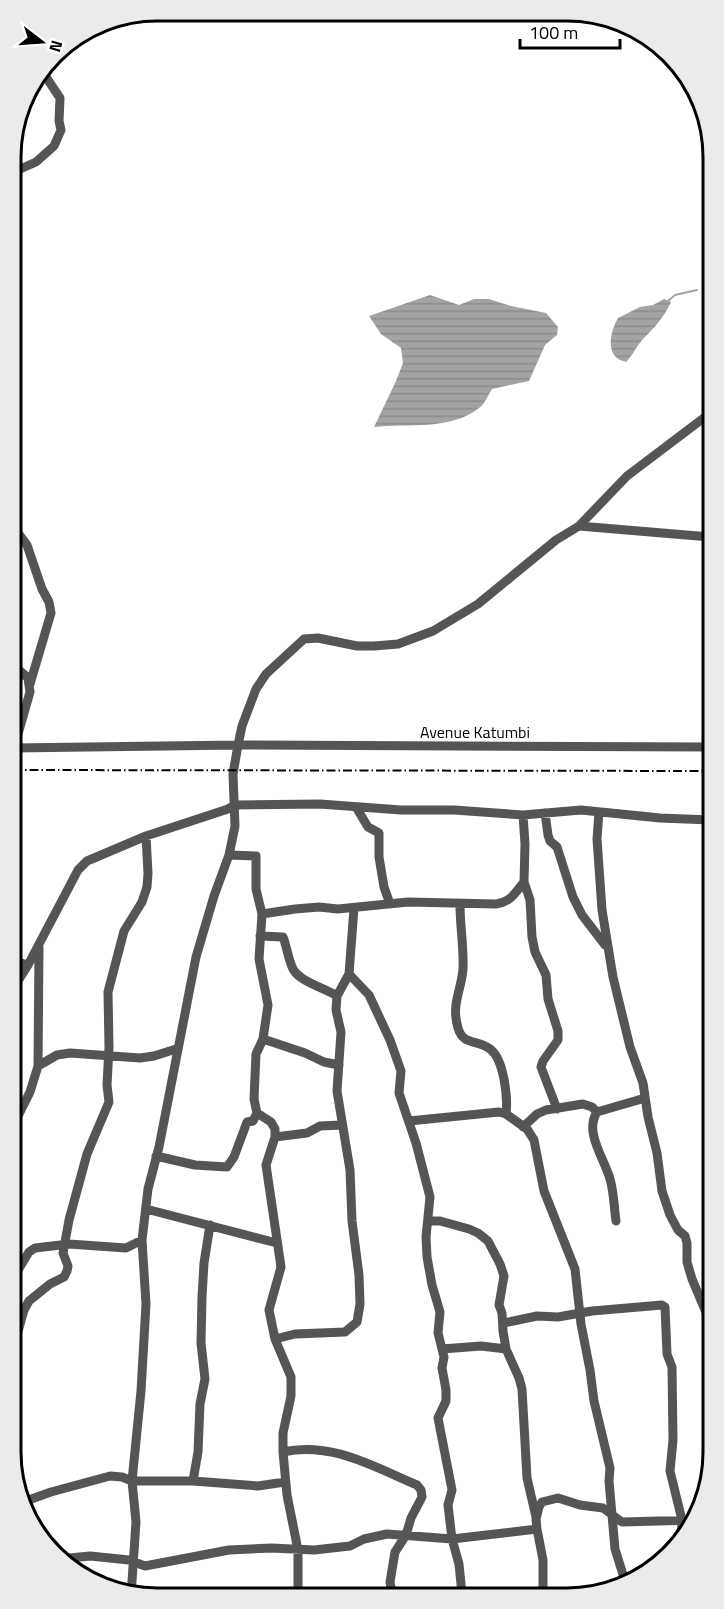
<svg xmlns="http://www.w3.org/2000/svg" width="724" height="1609" viewBox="0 0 724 1609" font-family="'Titillium Web',sans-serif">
<defs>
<pattern id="water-rules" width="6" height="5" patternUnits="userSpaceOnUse" patternTransform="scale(1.5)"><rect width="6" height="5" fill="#a3a3a3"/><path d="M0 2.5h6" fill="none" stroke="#8b8b8b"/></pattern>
</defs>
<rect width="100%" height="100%" fill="#fff"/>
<path fill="url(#water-rules)" d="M430,295L459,305L474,299H489L511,306L546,313L558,327L557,335L545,345L529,381L492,389C488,395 485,404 479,408C450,431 408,423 374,427L396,381L403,363L401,348L381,334L369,316Z
M664,299L671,302C664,317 655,327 644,338C637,345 633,355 626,362C604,358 610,332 618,318L640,307L653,305Z"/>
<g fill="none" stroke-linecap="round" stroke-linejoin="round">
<path stroke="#a3a3a3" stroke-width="2" d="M668,301L675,295L697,290"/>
<path stroke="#555" stroke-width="9" d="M11,173L36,162L54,146L61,130L59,121L60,98L42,71
M12,525L27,545L42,589L49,602L51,613L30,684
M579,526L710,537
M13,665L28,678L30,692L14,748L13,793
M13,748L238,745L242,726L256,689L266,674L304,639L318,638L357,646H374L398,644L433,631L478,604L556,540L579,526L627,476L709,414
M356,807L368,827L379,833V857L384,887L390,904
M599,812L597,839L602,910L613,977L630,1047L643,1083L648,1117L657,1153L662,1191L670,1215L678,1230L685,1236L687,1243V1262L692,1279L713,1329
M545,813L548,835L550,841L557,847L573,897L582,915L605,945
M523,815L525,844L524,882L530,900L532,937L535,952L546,975L548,999L558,1031V1040L543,1061L541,1067L557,1109
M229,855L256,856V889L262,914L259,959L268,1005L263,1039L256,1054L254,1099L257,1113L271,1122L275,1129V1137L266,1165L281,1267L269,1310L275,1339L291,1377V1396L283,1433V1452L287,1495L298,1550V1595
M460,905C460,926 464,948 463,969C461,992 451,1004 458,1028C463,1046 478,1039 490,1049C504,1059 508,1098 506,1114
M354,908L349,974L369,995L390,1040L401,1071L399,1093L416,1143L430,1197L426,1237L427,1257L432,1285L440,1312L438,1333L444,1357L442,1368L446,1390V1401L438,1418L452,1490L448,1505L452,1539L459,1564L462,1594
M262,914L295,909L319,907L338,909L408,902L496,904C511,902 515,893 524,882
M260,936L283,937C287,947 288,959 293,969C300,982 325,988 337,996
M14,961L28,965
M14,987L28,965L78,870L87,861L146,836L228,809L234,805L320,804L401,810H454L523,815L581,810L660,818L711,820
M263,1039L305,1053L324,1062L339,1065
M38,1066L57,1055L70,1053L140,1058L154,1056L176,1049
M409,1121L499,1112L506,1114L527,1129L534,1140L544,1191L575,1269L581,1324L590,1370L594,1401L610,1468L609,1481L615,1549L625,1581
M14,1124L30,1092L38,1066L39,947
M523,1127L537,1114L546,1110L583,1104L592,1107L597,1112
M275,1137L307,1133L320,1126L342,1125
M156,1156L195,1165L227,1167L234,1157L247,1122L253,1121L257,1113
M146,1209L277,1243
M428,1221H440L469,1229L478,1233L488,1241L500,1264L504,1276L499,1305L502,1313L503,1331L506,1349L519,1378L522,1389L527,1478L536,1517
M616,1221C614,1207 614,1193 610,1179C604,1158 584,1132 597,1112L645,1098
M15,1275L29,1252L35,1248L69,1244L126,1248L142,1240
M504,1323L537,1316L558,1317L592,1311L662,1305L665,1307L667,1354L672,1367L673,1440L670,1471L682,1520L681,1543
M275,1339L295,1334L345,1332L357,1322L360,1304L359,1275L352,1221L350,1170L337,1091L341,1032L336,1010L337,996L349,974
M15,1342L24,1310L29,1301L50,1284L64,1277L67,1271L68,1266L63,1253L69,1220L87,1154L109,1102L107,1085L109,1047L108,992L124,931L142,902L147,887L148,873L146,836
M442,1349L481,1346L506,1349
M283,1452C331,1441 374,1467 417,1485L421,1490L422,1497L411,1518L406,1535L395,1552L390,1582L392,1594
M193,1481L198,1452L200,1404L205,1379L201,1343L202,1297L204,1263L210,1225
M23,1502L51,1492L110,1476L122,1477L132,1481H193L258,1486L285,1482
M537,1529L543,1560V1594
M59,1559L90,1556L129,1560L145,1566L229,1550L271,1548L314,1550L350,1546L364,1539L387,1534L452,1539L537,1529L536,1519L539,1507L542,1502L558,1498L580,1505L603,1508L622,1522L695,1520
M131,1596L136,1522L132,1481L141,1391L146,1304L142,1240L148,1189L159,1147L196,957L214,896L229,855L235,826L233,774L238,745L711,747"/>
<path stroke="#000" stroke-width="2" stroke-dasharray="9 3 1.5 3" stroke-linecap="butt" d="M13,770L711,771"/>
</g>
<g text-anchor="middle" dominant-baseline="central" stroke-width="5" stroke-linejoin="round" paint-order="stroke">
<g font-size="16" fill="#000" stroke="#fff">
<text x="475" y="732">Avenue Katumbi</text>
</g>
</g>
<path d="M0 0H724V1609H0ZM157 21H567A136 136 0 0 1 703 157V1452A136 136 0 0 1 567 1588H157A136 136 0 0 1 21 1452V157A136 136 0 0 1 157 21Z" fill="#ebebeb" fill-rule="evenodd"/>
<path fill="none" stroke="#000" stroke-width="3" d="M157 21H567A136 136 0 0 1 703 157V1452A136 136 0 0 1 567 1588H157A136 136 0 0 1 21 1452V157A136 136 0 0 1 157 21Z"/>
<g transform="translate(42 42) rotate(107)" stroke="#ffffff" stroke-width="4.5" paint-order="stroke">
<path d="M0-4.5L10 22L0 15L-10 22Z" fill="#000000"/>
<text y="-9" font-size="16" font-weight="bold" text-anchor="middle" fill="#000000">N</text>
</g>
<path d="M520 39v9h100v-9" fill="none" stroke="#000000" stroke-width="3"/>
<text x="529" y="39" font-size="18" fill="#000000" stroke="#ffffff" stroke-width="4.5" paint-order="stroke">100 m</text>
</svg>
